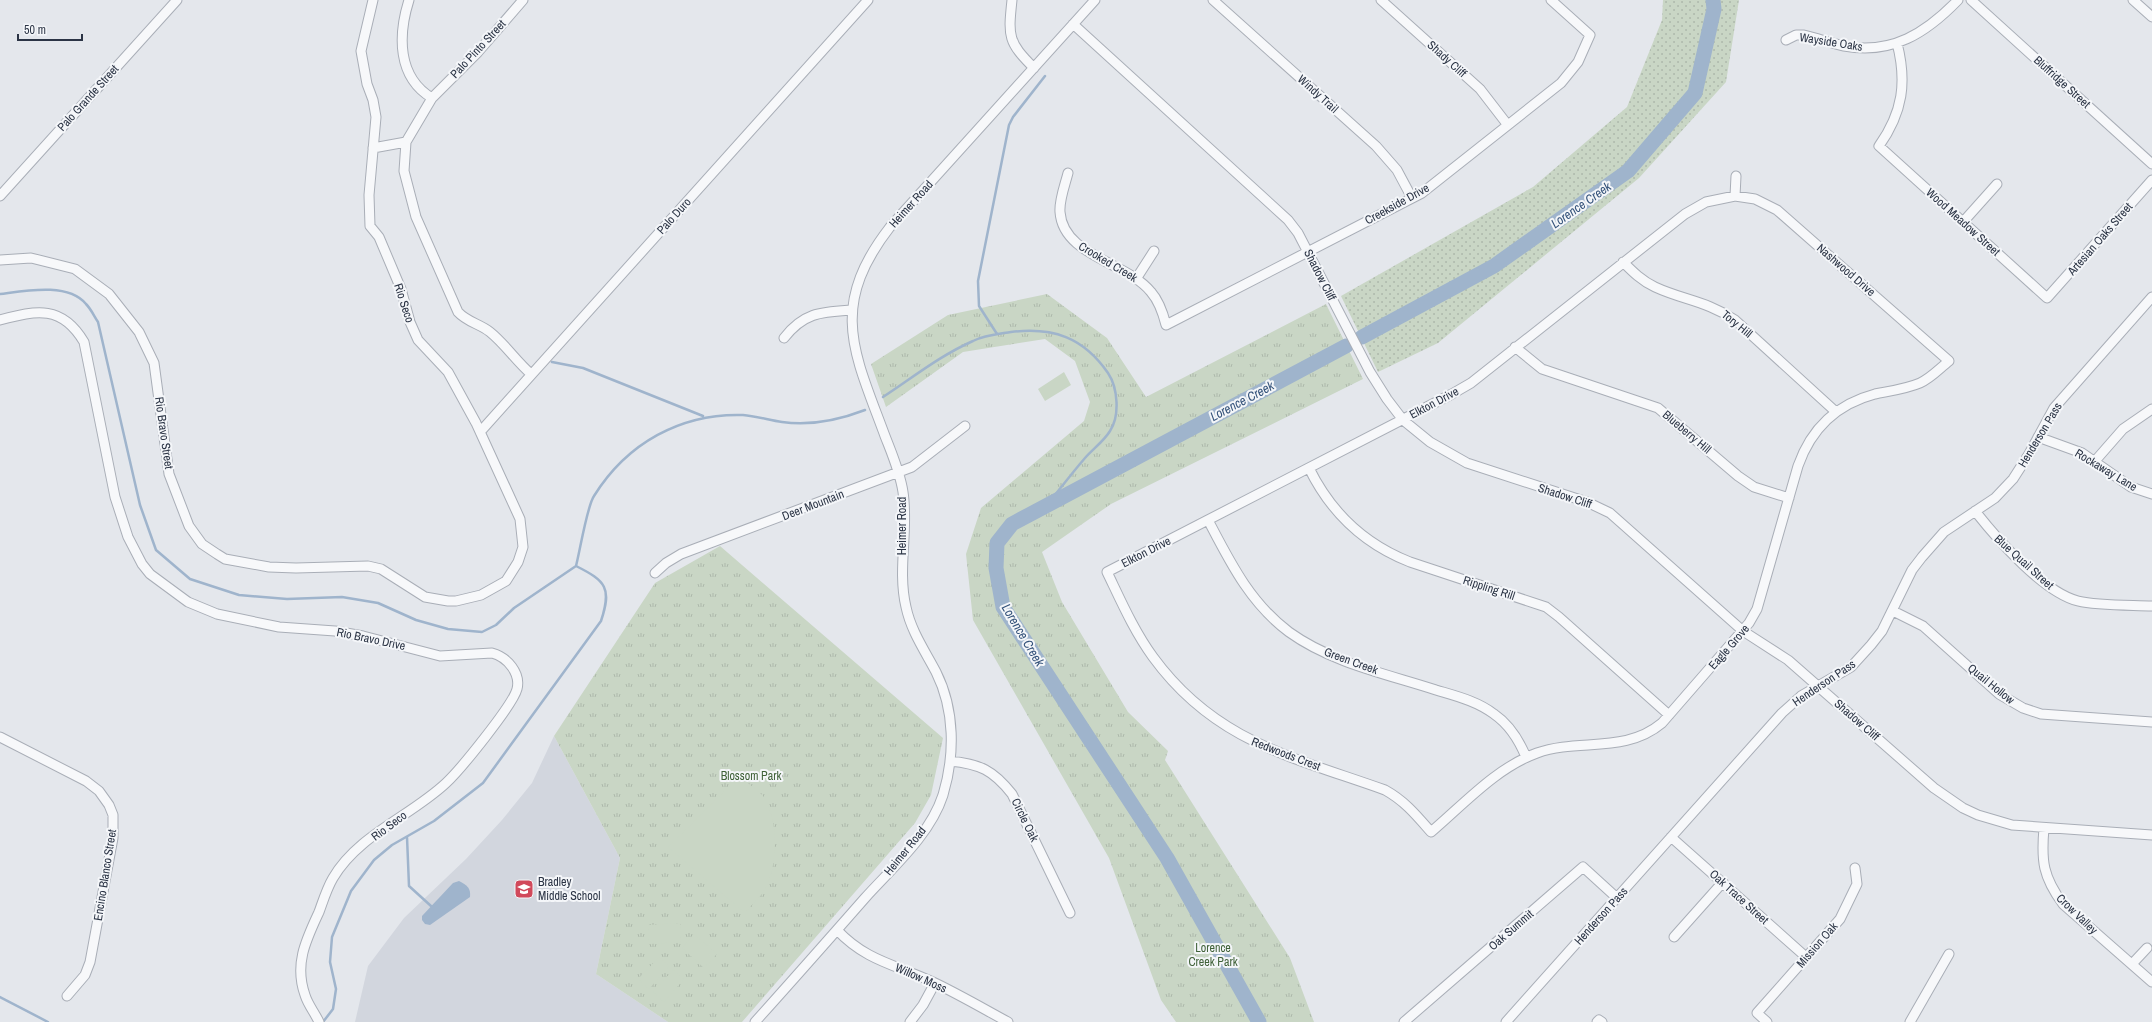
<svg xmlns="http://www.w3.org/2000/svg" width="2152" height="1022" viewBox="0 0 2152 1022" font-family="'Archivo Narrow',sans-serif">
<defs>
<pattern id="grass-dots" width="8" height="8" patternUnits="userSpaceOnUse"><rect width="8" height="8" fill="#c9d6c5"/><path d="M2 2h.1M6 6h.1" fill="none" stroke="#adb8ab" stroke-width="1.8" stroke-linecap="round"/></pattern>
<pattern id="park-tufts" width="24" height="20" patternUnits="userSpaceOnUse"><rect width="24" height="20" fill="#c9d6c5"/><path d="M3 7l-1-3M5 7V3M7 7l1-3M15 17l-1-3M17 17v-4M19 17l1-3" fill="none" stroke="#adb8ab"/></pattern>
</defs>
<rect width="100%" height="100%" fill="#e4e7ec"/>
<path fill="#d2d6de" d="M554,736L620,858L596,974L668,1022H355L368,966L404,918L466,859L502,820L532,783Z"/>
<path fill="url(#grass-dots)" d="M1663,0H1739L1726,82L1639,178L1438,343L1378,372L1341,296L1533,187L1627,107L1662,20Z"/>
<path fill="url(#park-tufts)" d="M1047,294L1107,338L1146,397L1326,304L1363,379L1111,504L1042,552L1062,602L1128,712L1168,751L1165,760L1290,958L1314,1022H1176L1161,1000L1109,858L973,620L966,554L981,508L1084,421L1090,402L1075,361L1045,339L963,352L886,407L871,364L948,315Z
M720,546L943,738L931,795L915,823L742,1022H668L596,974L620,858L554,736L655,583Z"/>
<path fill="#c9d6c5" d="M1064,372L1071,385L1045,401L1038,389Z
M739,777C746,782 757,789 763,796C779,819 778,866 765,889C760,898 751,905 745,913L668,847Z
M680,923L681,942L649,944L648,925Z
M694,934L717,954L704,968L682,948Z
M659,957L669,966L649,989L638,979Z
M673,970L684,979L664,1002L653,992Z"/>
<path fill="#9fb4cc" d="M459,881C467,885 471,888 470,897L430,925L425,924L422,920V916L453,883Z"/>
<g fill="none" stroke-linecap="round" stroke-linejoin="round">
<path stroke="#9fb4cc" stroke-width="2.5" d="M0,294C24,291 68,282 86,304C91,309 94,316 98,322L140,505L156,550L190,579L239,595L287,599L342,597L378,603L416,620L448,629L482,632L496,625L514,608L576,566C580,551 587,506 594,496C627,443 681,413 743,415C756,416 769,420 782,422C810,426 839,420 865,410
M997,334L979,306L978,281L1009,125L1013,117L1045,76
M552,362L583,368L703,416
M883,397C912,378 941,355 973,341C985,335 999,334 1011,332C1053,327 1083,337 1108,373C1118,388 1120,416 1110,431C1104,441 1093,449 1085,458C1072,473 1060,489 1047,505
M407,837L409,886L431,906
M0,997L48,1022
M323,1022L333,1009L336,989L330,962L332,937L351,891L374,860L392,845L434,821L483,783L601,621C612,588 606,581 576,566"/>
<path stroke="#9fb4cc" stroke-width="15" d="M1362,337L1494,266L1628,171L1695,93L1714,9L1713,0
M1259,1022L1167,858L1003,607L996,568L997,543L1012,524L1346,346"/>
<g stroke="#a9aeb7" stroke-width="11">
<path id="minor" d="M409,0C398,35 397,77 432,98
M523,0L478,52L432,98L406,142L404,171L416,217L458,312C467,322 480,324 490,332C505,344 516,361 531,374
M1012,0C1008,37 1008,42 1034,68
M1213,0L1376,146L1397,170L1412,198
M1381,0L1480,89L1507,124
M1971,0L2152,164
M2133,0L2152,17
M1073,24L1288,220L1298,233L1370,372L1387,399L1403,420L1430,442L1467,463L1587,502L1610,513L1743,631L1788,660L1934,788L1963,808L1978,815L2012,825L2152,835
M1786,40L1796,35H1803C1817,38 1830,43 1844,46C1892,55 1926,33 1958,0
M1897,43C1907,82 1903,112 1879,146L2047,298L2152,180
M373,148L406,142
M1068,173C1065,185 1059,200 1060,212C1063,256 1127,262 1151,292C1159,301 1163,313 1166,325L1422,193L1561,83L1578,62L1590,35L1551,0
M0,196L177,0
M1735,196L1755,199L1777,210L1949,361C1939,369 1931,378 1920,383C1906,389 1890,391 1875,394C1837,404 1811,429 1798,466L1757,609L1749,623L1662,723C1625,754 1579,738 1537,753C1496,768 1464,804 1431,832C1417,816 1405,801 1385,790C1293,757 1215,742 1153,657C1134,631 1121,601 1107,572L1452,394L1471,383L1685,214L1706,202Z
M1735,196L1736,176
M1963,222L1997,184
M0,260L31,258L75,269L109,294L139,332L154,363L169,474L189,526L202,544L217,554L225,559L269,567L296,568L368,566L381,569L425,597L448,601H456L481,595L506,581L518,562L523,547L520,519L476,423L448,372L418,340L410,322L401,289L379,237L370,226L369,195L376,117L373,100L367,84L361,51L373,0
M1623,262C1633,272 1642,281 1655,287C1683,300 1707,301 1735,320L1836,412
M1136,279L1154,251
M0,320C37,310 62,305 84,342L115,497L128,537L142,564L150,574L188,602L217,614L279,627L335,631L363,636L440,656L492,653C507,657 521,673 517,689C513,705 460,770 446,783C411,816 358,835 333,878C327,888 323,901 319,912C306,940 294,964 305,995C308,1005 315,1013 319,1022
M784,338C804,312 822,312 852,310
M1515,347L1542,369L1658,408L1738,476L1754,487L1789,498
M480,432L868,0
M2038,437L2082,453L2131,487L2152,494
M2095,461L2123,429L2152,409
M1309,468C1331,513 1364,544 1410,562L1546,607L1559,617L1669,715
M1975,511C1998,540 2043,592 2078,601C2098,606 2131,605 2152,606
M1208,520C1230,562 1250,603 1289,632C1332,663 1387,674 1436,690C1456,696 1477,701 1494,714C1510,725 1519,740 1526,757
M655,573L666,563L681,554L912,467L965,426
M1893,611L1923,626L1999,694L2023,708L2041,714L2152,722
M0,737L86,781L99,791L109,805L113,815V838L90,962L85,975L67,996
M950,761C980,764 993,770 1012,794L1070,913
M2044,828C2041,861 2043,877 2063,904L2152,982
M1671,837L1806,957
M837,930C867,962 898,965 935,983C960,995 984,1009 1008,1022
M1674,937L1723,882
M2132,964L2147,948
M755,1022C792,981 829,939 865,898C893,867 930,835 943,795C955,755 955,710 936,672C925,651 911,631 906,607C897,569 909,530 903,492C900,472 892,454 885,436C854,352 828,307 890,227L1095,0
M910,1022L923,1005L935,983
M1404,1022L1583,867L1617,898
M1506,1022L1782,713L1801,696L1851,667L1871,645L1882,631L1912,570L1922,557L1944,532L1995,498L2013,479L2029,454L2054,408L2152,297
M1597,1022L1599,1020L1602,1022
M1767,1022L1757,1013L1840,919L1857,884L1855,868
M1910,1022L1949,954"/>
</g>
<use href="#minor" stroke="#f7f8fa" stroke-width="9"/>
</g>
<defs>
<g id="school-square" transform="scale(1)"><rect x="-9" y="-9" width="18" height="18" rx="4" fill="#d1495b" stroke="#f4f6f9"/><path d="M0-5L7-2L0 1L-7-2ZM-4 1L0 2.5L4 1V4Q0 6-4 4Z" fill="#fff"/></g>
</defs>
<g fill-rule="evenodd">
<use href="#school-square" x="524" y="889"/>
</g>
<g text-anchor="middle" dominant-baseline="central" stroke-width="4" stroke-linejoin="round" paint-order="stroke">
<g font-size="12" fill="#2b3445" stroke="#f4f6f9">
<text transform="translate(1831 42) rotate(9)">Wayside Oaks</text>
<text transform="translate(478 49) rotate(-47)">Palo Pinto Street</text>
<text transform="translate(1447 59) rotate(42)">Shady Cliff</text>
<text transform="translate(2062 82) rotate(42)">Bluffridge Street</text>
<text transform="translate(1318 94) rotate(42)">Windy Trail</text>
<text transform="translate(88 98) rotate(-48)">Palo Grande Street</text>
<text transform="translate(911 204) rotate(-48)">Heimer Road</text>
<text transform="translate(1397 204) rotate(-29)">Creekside Drive</text>
<text transform="translate(674 216) rotate(-48)">Palo Duro</text>
<text transform="translate(1963 222) rotate(42)">Wood Meadow Street</text>
<text transform="translate(2100 239) rotate(-49)">Artesian Oaks Street</text>
<text transform="translate(1108 262) rotate(31)">Crooked Creek</text>
<text transform="translate(1846 270) rotate(41)">Nashwood Drive</text>
<text transform="translate(1320 275) rotate(63)">Shadow Cliff</text>
<text transform="translate(404 303) rotate(72)">Rio Seco</text>
<text transform="translate(1737 324) rotate(39)">Tory Hill</text>
<text transform="translate(1434 403) rotate(-28)">Elkton Drive</text>
<text transform="translate(1687 432) rotate(40)">Blueberry Hill</text>
<text transform="translate(164 433) rotate(82)">Rio Bravo Street</text>
<text transform="translate(2040 435) rotate(-59)">Henderson Pass</text>
<text transform="translate(2106 470) rotate(31)">Rockaway Lane</text>
<text transform="translate(1565 496) rotate(18)">Shadow Cliff</text>
<text transform="translate(813 505) rotate(-21)">Deer Mountain</text>
<text transform="translate(902 526) rotate(-90)">Heimer Road</text>
<text transform="translate(1146 552) rotate(-27)">Elkton Drive</text>
<text transform="translate(2024 562) rotate(42)">Blue Quail Street</text>
<text transform="translate(1489 588) rotate(18)">Rippling Rill</text>
<text transform="translate(371 639) rotate(12)">Rio Bravo Drive</text>
<text transform="translate(1729 647) rotate(-49)">Eagle Grove</text>
<text transform="translate(1351 661) rotate(20)">Green Creek</text>
<text transform="translate(1824 683) rotate(-34)">Henderson Pass</text>
<text transform="translate(1991 684) rotate(39)">Quail Hollow</text>
<text transform="translate(1857 720) rotate(41)">Shadow Cliff</text>
<text transform="translate(1286 754) rotate(21)">Redwoods Crest</text>
<text transform="translate(1025 820) rotate(64)">Circle Oak</text>
<text transform="translate(389 826) rotate(-37)">Rio Seco</text>
<text transform="translate(905 851) rotate(-51)">Heimer Road</text>
<text transform="translate(105 875) rotate(-81)">Encino Blanco Street</text>
<text transform="translate(1739 897) rotate(42)">Oak Trace Street</text>
<text transform="translate(2077 914) rotate(44)">Crow Valley</text>
<text transform="translate(1601 916) rotate(-48)">Henderson Pass</text>
<text transform="translate(1511 930) rotate(-41)">Oak Summit</text>
<text transform="translate(1817 945) rotate(-49)">Mission Oak</text>
<text transform="translate(921 978) rotate(24)">Willow Moss</text>
</g>
<g font-size="12" fill="#3f6138" stroke="#f4f6f9">
<text x="751" y="776">Blossom Park</text>
<text x="1213" y="948">Lorence<tspan x="1213" dy="14">Creek Park</tspan></text>
</g>
<g font-size="12" fill="#2b3445" stroke="#f4f6f9" text-anchor="start">
<text x="538" y="882">Bradley<tspan x="538" dy="14">Middle School</tspan></text>
</g>
<g font-size="13" font-style="italic" fill="#34527a" stroke="#f4f6f9">
<text transform="translate(1581 205) rotate(-35)">Lorence Creek</text>
<text transform="translate(1242 401) rotate(-28)">Lorence Creek</text>
<text transform="translate(1023 635) rotate(59)">Lorence Creek</text>
</g>
</g>
<path d="M18 34v6h64v-6" fill="none" stroke="#2b3445" stroke-width="2"/>
<text x="24" y="34" font-size="12" fill="#2b3445" stroke="#f4f6f9" stroke-width="3" paint-order="stroke">50 m</text>
</svg>
